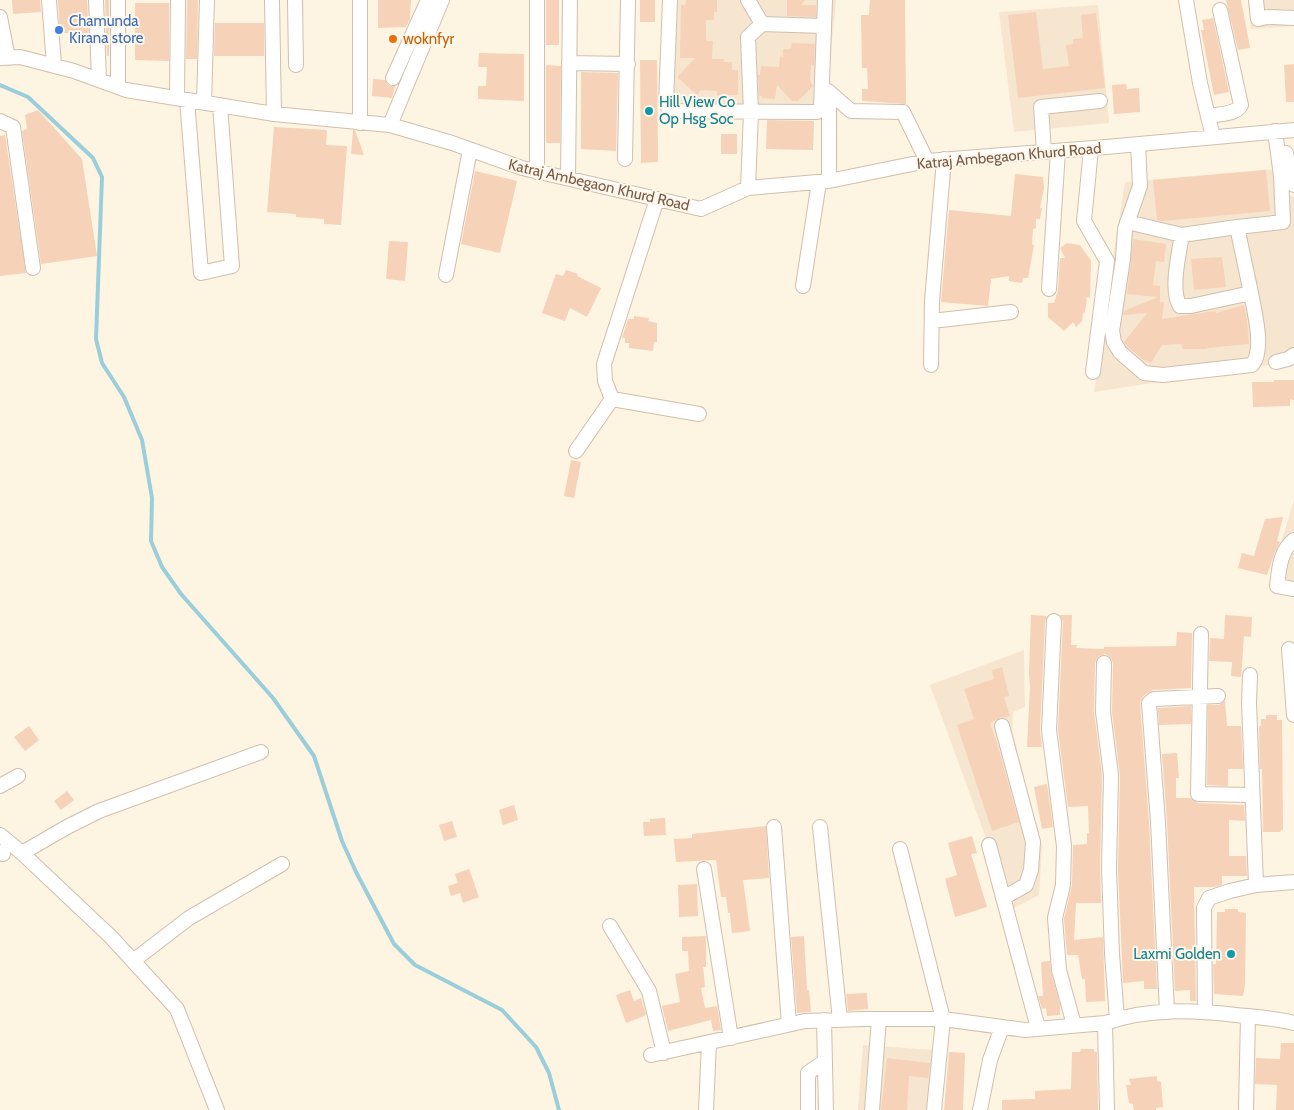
<svg xmlns="http://www.w3.org/2000/svg" width="1294" height="1110" viewBox="0 0 1294 1110" font-family="Cabin,sans-serif">
<rect width="100%" height="100%" fill="#fef4e2"/>
<path fill="#f6e6d0" d="M665,0H836L825,114L758,116L757,149H743L744,115L663,112Z
M1248,0H1294V26L1251,29Z
M1098,5L1109,123L1014,132L999,12Z
M1286,168L1289,195L1294,197V345L1288,362L1094,392L1102,345L1106,302L1125,182Z
M1294,500V587L1270,580Z
M1024,650L1025,707L1013,712L1012,730L1042,847L1039,895L1012,909L930,685Z
M863,1045L933,1050L929,1110H858Z"/>
<g fill="none" stroke-linecap="round" stroke-linejoin="round">
<path stroke="#9bcedb" stroke-width="4" d="M0,85L28,97L93,158L102,177L96,339L102,363L124,397L142,440L152,498L151,541L162,567L181,594L273,698L314,756L342,841L356,872L394,944L415,965L502,1010L536,1047L549,1073L559,1110"/>
</g>
<path fill="#f5d2b8" d="M12,0H40L41,12L13,14Z
M58,0H87L89,40L76,41V33H60Z
M105,0H109V56H107Z
M187,0H198L197,59H186Z
M378,0H411L410,19L406,27L378,28Z
M546,0H559V45H546Z
M640,0H655V22H640Z
M686,0H717V12H714V20H706V41H713L712,59H724V62H732V70H738V95H717V91L701,90L697,95L677,77L695,58H680L681,5H685Z
M787,0H805L801,5H816V17L787,16Z
M870,0H905L906,104L862,101V89H868L867,68H862L861,15H869Z
M1226,0H1241L1250,48L1238,50Z
M135,3H169V61L135,60Z
M1036,12L1043,69L1069,66L1066,45L1073,44V39L1083,38L1081,15L1096,13L1105,88L1018,98L1008,15Z
M1213,18L1229,92L1214,95L1201,30H1204L1202,20Z
M215,23H264V56H214Z
M792,43L815,44L814,66L811,65L810,80L813,86L798,101H792L777,85L775,99L762,98V96H759L758,75H760L761,66L779,67L780,56L783,57V49H791Z
M479,53L524,54V101L478,99V86H486L487,67H478Z
M640,60H657L658,162L641,163Z
M1294,64V102H1286L1284,65Z
M546,65L561,66L560,143H546Z
M581,72L618,73L616,151L581,149Z
M373,79L385,80L389,86H395L392,98L372,96Z
M1126,84L1127,89L1139,88L1140,112L1114,114L1112,85Z
M38,110L82,159L97,256L41,264L22,131L27,129L25,115Z
M767,120L814,121L813,150L766,149Z
M274,127L327,130L326,145L347,146L341,225L324,224V219L296,217V214L267,212Z
M353,130H355L364,155L351,154Z
M721,134H737V154H721Z
M5,135L26,273L0,276V136Z
M1266,170L1270,211L1163,221L1157,220L1153,180Z
M475,171L517,181L500,253L461,244Z
M1015,174L1043,177L1044,188L1040,208H1042L1040,219H1036V228L1033,229L1032,244L1034,245L1028,278H1023L1022,283L1009,281V276L991,279L988,306L941,302L949,210L1011,216Z
M1133,239L1166,244L1164,262L1156,261L1153,285L1160,286V302H1164L1162,319L1215,311L1216,313L1244,305L1247,321L1249,344L1207,348V349H1183L1181,344L1162,345L1151,363L1142,359L1127,346L1124,342L1147,313L1123,315L1124,311L1158,297L1127,294Z
M389,241L408,242L405,281L386,279Z
M1067,243L1080,245L1091,261L1090,298L1087,297L1085,312L1083,313L1082,321L1076,327L1073,322L1064,331L1048,317V303H1054L1058,290L1060,258H1065L1060,248Z
M1222,257L1226,287L1194,290L1191,259Z
M566,270L578,274L577,276L601,288L587,317L570,308L565,321L542,313L556,274L563,276Z
M634,316L649,318L648,321L657,323V342H654L653,351L629,348V343H625V338H622L628,319H634Z
M1274,380H1294V400L1290,399V406L1253,407L1252,382H1274Z
M571,460L581,462L574,498L564,496Z
M1283,517L1277,541L1280,542L1275,552L1267,575L1238,568L1242,553L1254,556L1265,519Z
M1031,615L1047,616L1045,621L1040,730L1042,747H1027L1030,687L1029,673Z
M1060,615H1072L1071,645H1077L1076,648L1104,649V647L1176,646L1177,632L1192,633L1191,688L1153,690L1143,696L1140,703L1149,823L1157,989H1144V981L1123,983L1118,868L1120,775L1112,712L1113,663L1111,658L1105,654L1099,656L1095,662L1094,712L1102,775L1100,868L1101,903H1076L1074,940L1103,937L1105,1001L1086,1002L1085,979H1082L1078,955H1067L1064,919L1072,885L1073,845L1087,844V833H1089L1088,806L1068,807L1058,730L1063,621Z
M1225,615L1252,617L1251,637L1244,636L1241,677L1231,676L1232,662L1209,661L1210,638L1224,639Z
M1002,667L1009,696L1004,697L1010,716L999,718L990,723L999,750L1019,822L992,831L957,725L974,719L964,689L994,679L992,670Z
M1225,701L1227,726H1241L1243,769H1228V786L1207,785L1208,705H1219Z
M1191,706V724L1159,725L1158,708Z
M1266,715H1277V720H1282L1283,830H1281L1280,832H1263L1262,769H1260L1259,726H1261V719H1266Z
M29,726L39,740L25,751L14,737Z
M1177,753L1179,778H1176V798H1190L1198,803L1244,805L1245,821L1229,820V856H1246L1247,876H1222V885L1214,887H1194L1196,1001H1190V990L1175,991L1167,822L1162,754Z
M1047,784L1053,827L1042,829L1034,787Z
M67,791L74,800L61,810L54,801Z
M514,805L518,820L503,825L499,810Z
M665,818L666,835L644,836L643,822H650V819Z
M452,821L457,837L444,841L439,825Z
M766,826L769,878L743,880L750,931L732,933L730,913H728L726,897H721L716,860L676,862L674,839L692,838V834Z
M972,836L977,853L971,854L987,907L955,917L945,879L957,875L948,843Z
M469,869L479,897L463,903L460,893L451,896L448,886L458,883L455,874Z
M697,884L698,916L679,917L678,885Z
M1225,909H1238V912L1246,913L1245,985L1243,996L1214,994L1213,964H1216L1217,912H1225Z
M706,936V967H703L705,987L701,988L705,1008L717,1006L721,1030L713,1031L711,1020L668,1031L662,1006L680,1002L675,974L689,971L688,951H682V937Z
M804,936L807,990H809L811,1012L797,1013L791,937Z
M1050,961L1051,972L1060,1005V1015L1047,1016L1046,1008L1042,1009L1038,996H1043L1041,962Z
M630,990L634,1001L641,998L646,1015L626,1023L616,995Z
M867,993L868,1009L848,1011L846,994Z
M1281,1043H1294V1110H1276L1277,1085L1255,1084L1256,1058L1280,1059Z
M1081,1049H1094V1052H1097L1098,1110H1002V1100L1035,1099V1091L1071,1089L1072,1052H1080Z
M949,1052L965,1053L963,1110H944Z
M887,1058L930,1063L928,1078L909,1076L907,1110H881Z
M1157,1076V1081L1161,1082L1163,1107L1156,1108V1110H1134L1133,1104L1129,1103L1126,1085H1131L1129,1079Z"/>
<g fill="none" stroke-linecap="round" stroke-linejoin="round">
<g stroke="#d1beab" stroke-width="16">
<path id="minor" d="M49,0L54,65
M96,0L99,80
M118,0V87
M272,0L274,114
M295,0L296,65
M360,0V123
M670,0L666,103L669,109L675,111L812,112H817L821,108L825,0
M748,0L762,24
M1186,0L1200,83L1213,137
M1256,0L1258,19L1267,17L1294,18
M0,17L8,58
M0,58L20,57L74,71L126,90L274,114L390,125L452,143L522,168L701,209L748,188L829,181L927,161L1106,147L1294,130
M569,63L628,64
M393,78L428,0
M828,91L851,111L903,112L927,161
M829,96V181
M177,98L178,0
M187,100L201,273L232,266L220,105
M204,103L207,0
M1208,116C1218,114 1236,115 1241,105L1220,10
M0,121L13,127L33,268
M390,125L442,0
M1138,144L1140,186L1125,229L1123,259L1112,331L1114,342L1120,352L1144,373L1163,375L1252,365C1265,350 1254,311 1251,293
M1091,149L1084,221L1107,261L1093,372
M1044,152L1041,107L1100,101
M1286,153L1294,185
M625,159L628,0
M537,172V0
M568,178L570,0
M748,188L751,112L748,37L762,24L824,26
M1127,222L1182,235L1237,227
M1182,235C1179,253 1170,291 1180,306H1191L1251,293L1237,227L1283,222L1281,176L1275,131
M446,275L470,150
M803,286L819,182
M1049,289L1058,151
M932,321L1011,312
M1276,362L1288,359L1294,355
M931,365L932,301L944,159
M612,399L605,381L604,364L657,199
M612,399L699,414
M576,451L612,399
M1294,540C1280,550 1279,570 1277,586L1294,589
M1054,621L1049,730L1064,846L1063,885L1055,918L1059,970L1074,1025
M1201,634L1198,794L1252,795
M1289,649L1294,715
M1104,663L1103,712L1111,775L1109,868L1112,954L1117,1019
M1250,675L1249,703L1256,885L1294,882
M1002,726L1033,842L1031,870L1026,885L1003,898
M0,786L18,776
M774,827L789,1024
M820,827L840,1020
M0,835L22,853L111,937L177,1009L217,1110
M989,845L1038,1028
M900,849L943,1019L934,1110
M0,852L3,854
M22,853L67,827L99,811L261,752
M704,869L731,1038
M610,926L649,991L664,1053
M133,961L189,918L282,864
M1167,1012L1158,822L1149,703L1154,699L1218,696
M1205,1012L1204,908L1209,898L1230,891L1256,885
M824,1020L826,1110
M1105,1023L1107,1110
M651,1055L805,1021L864,1019H943L1025,1030L1105,1023C1148,1008 1192,1010 1236,1015C1256,1017 1275,1018 1294,1023
M706,1110L709,1043
M808,1110V1073L825,1061
M872,1110L879,1019
M980,1110L990,1060L1002,1027
M1246,1110L1248,1016"/>
</g>
<use href="#minor" stroke="#fff" stroke-width="14"/>
</g>
<circle fill="#3f7fe0" stroke="#fff7ea" stroke-width="2" cx="59" cy="30" r="5"/>
<circle fill="#e8710a" stroke="#fff7ea" stroke-width="2" cx="393" cy="39" r="5"/>
<g fill="#0f9aa8" stroke="#fff7ea" stroke-width="2">
<circle cx="649" cy="111" r="5"/>
<circle cx="1231" cy="954" r="5"/>
</g>
<g text-anchor="middle" dominant-baseline="central" stroke-width="4" stroke-linejoin="round" paint-order="stroke">
<g font-size="15" fill="#366cbe" stroke="#fff7ea" text-anchor="start">
<text x="69" y="21">Chamunda<tspan x="69" dy="17">Kirana store</tspan></text>
</g>
<g font-size="15" fill="#c56008" stroke="#fff7ea" text-anchor="start">
<text x="403" y="39">woknfyr</text>
</g>
<g font-size="15" fill="#0d838f" stroke="#fff7ea" text-anchor="start">
<text x="659" y="102">Hill View Co<tspan x="659" dy="17">Op Hsg Soc</tspan></text>
<text x="1221" y="954" text-anchor="end">Laxmi Golden</text>
</g>
<g font-size="15" fill="#775a47" stroke="#fff7ea">
<text transform="translate(1009 156) rotate(-5)">Katraj Ambegaon Khurd Road</text>
<text transform="translate(599 185) rotate(13)">Katraj Ambegaon Khurd Road</text>
</g>
</g>
</svg>
